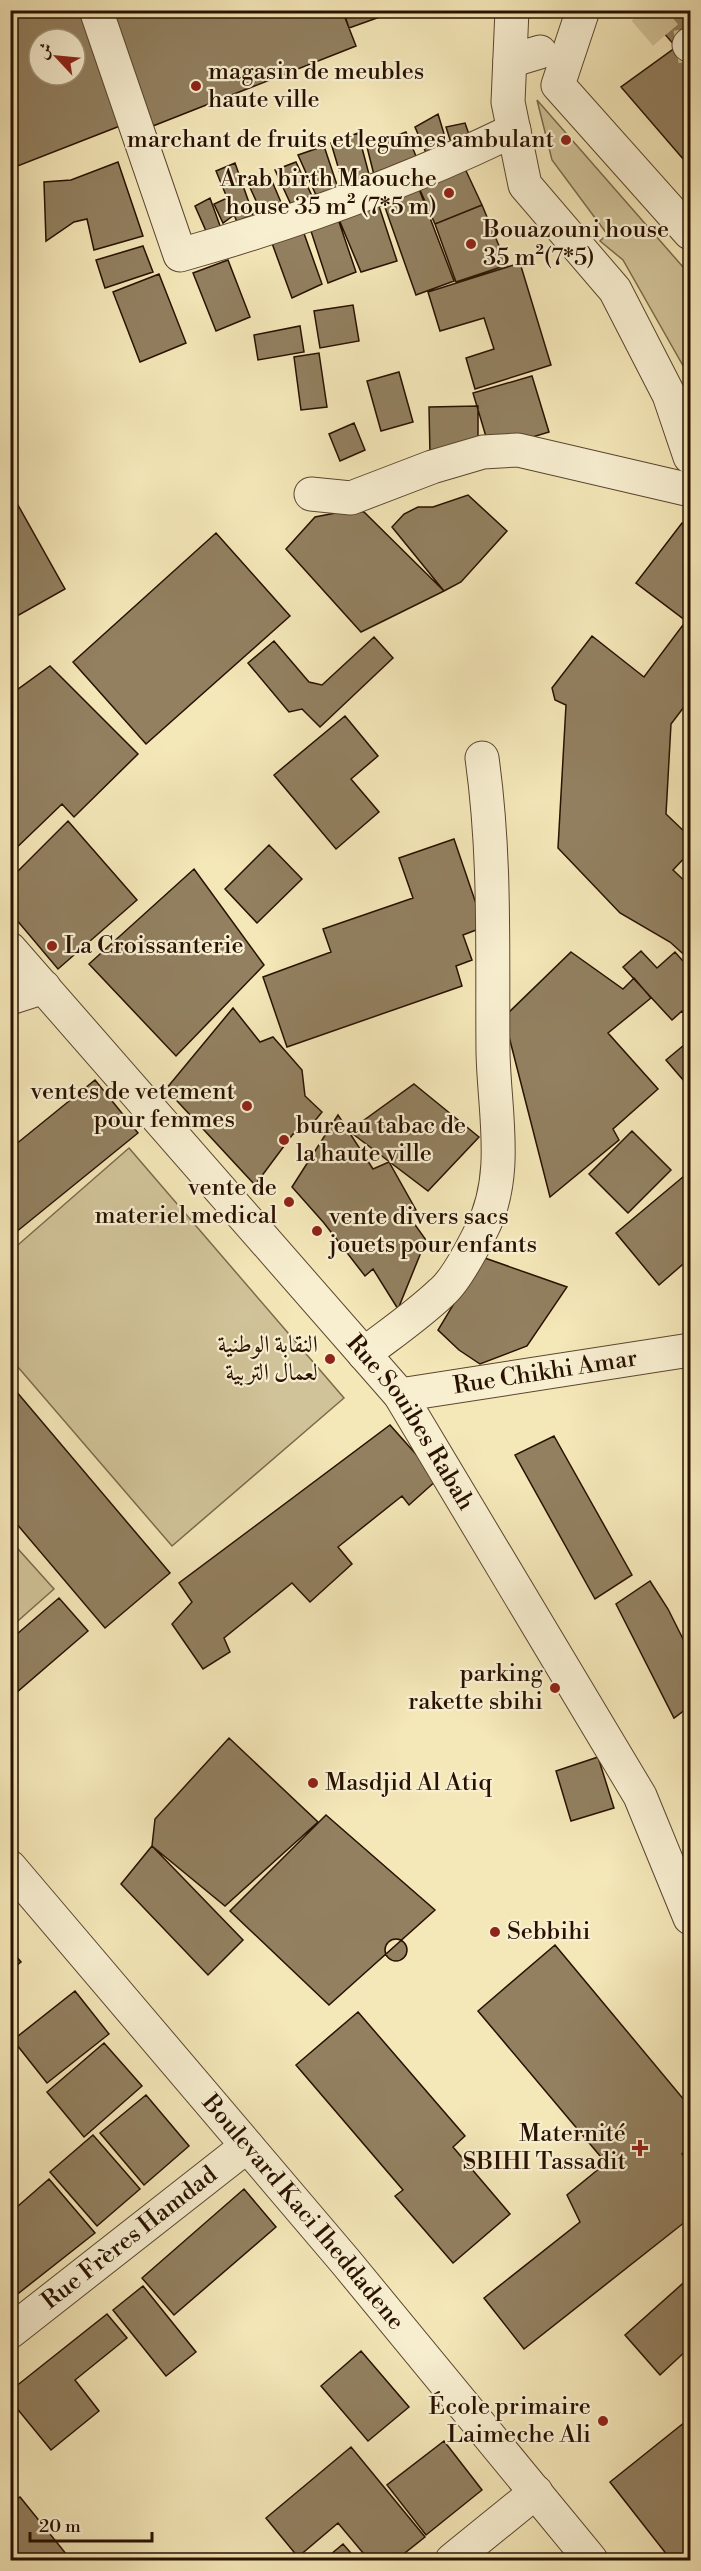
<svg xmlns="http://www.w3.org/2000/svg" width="701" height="2571" viewBox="0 0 701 2571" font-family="'Libre Bodoni',Amiri,serif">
<rect width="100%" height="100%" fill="#f4e7b8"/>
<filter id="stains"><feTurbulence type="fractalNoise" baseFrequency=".00333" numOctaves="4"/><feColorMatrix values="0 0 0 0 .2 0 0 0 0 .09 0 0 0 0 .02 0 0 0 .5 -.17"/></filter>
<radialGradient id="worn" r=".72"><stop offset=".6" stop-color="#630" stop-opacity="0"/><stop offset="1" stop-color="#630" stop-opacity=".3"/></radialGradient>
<path fill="#d1c399" stroke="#7c6a4c" stroke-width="1.5" d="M537,100L690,275V378L623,260L600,241L607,234L552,160Z
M129,1148L344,1398L172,1546L11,1359V1251Z
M10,1540L54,1589L11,1627H10Z"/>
<path fill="#928060" stroke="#281100" stroke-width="1.5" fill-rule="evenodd" d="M10,10H86L125,124L10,169ZM39,39H75V75H39Z
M110,10H342L356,46L153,126Z
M343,10H390L391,13L349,28Z
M644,10H690V46L682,53L690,63V167L621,87L676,47Z
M438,114L449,150L429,160L415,127Z
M465,123L472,143L453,149L446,127Z
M406,132L418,161L375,179L367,147Z
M358,133L370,178L344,187L331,143Z
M324,146L338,188L316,195L298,155Z
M461,160L482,205L435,224L416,181Z
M118,162L143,236L94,250L87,219L74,222L46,241L44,182L71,180Z
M296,162L312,196L292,207L275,170Z
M235,163L253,214L237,222L216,171Z
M269,174L283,207L262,214L247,181Z
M416,181L454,281L416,295L381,196Z
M375,194L397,261L361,272L335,210Z
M210,198L223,234L210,240L195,206Z
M227,198L234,215L223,223L214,204Z
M482,205L507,265L456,282L435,224Z
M335,210L356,272L328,283L308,222Z
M301,225L322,284L292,298L269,235Z
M143,246L153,272L105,288L96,260Z
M228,260L250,317L216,331L193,273Z
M520,263L551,365L475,389L466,358L494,349L484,318L440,331L428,292Z
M159,274L186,343L140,362L113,292Z
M353,305L359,341L320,348L314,311Z
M300,326L304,352L258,360L254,335Z
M319,353L327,407L301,410L294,357Z
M399,372L413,422L381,431L367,381Z
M532,376L549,432L490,450L473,393Z
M478,406V455H430L429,407Z
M354,423L365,450L340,461L329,434Z
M468,495L507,531L461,582L444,591L392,527L404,514L418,507H433Z
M14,498L65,589L10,620V500Z
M351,510L364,512L444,591L361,632L286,549L315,517Z
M682,523L690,529V699L671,724L666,814L690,837V852L673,870L690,886V960L670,942L620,913L558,848L566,705L555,700L552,688L592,636L644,677L686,621L636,583Z
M216,533L290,616L146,744L73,662Z
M374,637L393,658L320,727L302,709L289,712L248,663L274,641L309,682L322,685Z
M50,666L138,754L74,817L62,804L10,854V695Z
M345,716L378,756L351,779L379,812L336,849L274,775Z
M68,821L137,900L58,969L10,912V879Z
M454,839L484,927L463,935L472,960L456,966L462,986L287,1047L263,977L331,952L323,929L413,898L399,858Z
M269,845L302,879L257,923L225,889Z
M194,869L264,965L176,1056L89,964Z
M641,951L657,968L675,952L690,969V1020L682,1011L672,1020L623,967Z
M571,952L623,989L634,978L651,998L608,1033L658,1089L613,1129L619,1140L550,1197L504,1017Z
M233,1008L260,1042L273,1037L302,1070L305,1096L322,1112L305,1133L293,1134L255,1185L166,1089Z
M690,1040V1088L666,1060Z
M95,1080L138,1133L10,1237V1149Z
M414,1084L479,1137L428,1191L349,1131Z
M338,1115L373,1169L389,1162L416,1210L408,1215L426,1240L398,1309L373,1269L365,1276L324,1223L292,1187Z
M632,1131L671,1170L628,1213L589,1174Z
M690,1171V1258L659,1285L616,1233Z
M482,1257L567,1287L527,1346L480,1364L459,1350L438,1330Z
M10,1384L170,1573L105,1628L10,1516Z
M390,1425L438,1479L409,1505L402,1496L338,1547L352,1564L310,1602L292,1583L224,1638L230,1652L203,1669L172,1624L192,1602L179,1583Z
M554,1436L632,1575L595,1599L515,1455Z
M650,1581L668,1609L690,1653V1706L674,1718L616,1604Z
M59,1598L88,1631L10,1698V1640Z
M229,1738L318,1822L225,1906L152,1846L155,1819Z
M598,1757L614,1808L571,1821L556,1771Z
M326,1815L435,1910L329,2005L230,1911Z
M152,1846L243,1940L208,1975L121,1884Z
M385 1950a11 11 0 1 1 22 0a11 11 0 1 1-22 0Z
M555,1945L690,2107V2142L682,2154L690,2164V2218L524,2349L484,2298L580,2222L567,2195L606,2163L478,2011Z
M10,1949L21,1962L10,1971Z
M75,1991L109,2034L47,2083L13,2040Z
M358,2012L465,2136L453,2147L510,2214L453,2263L395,2196L403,2190L296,2065Z
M104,2043L142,2086L84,2137L47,2092Z
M146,2095L189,2146L144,2185L100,2133Z
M93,2135L140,2189L97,2226L50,2172Z
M49,2179L95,2233L10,2300V2213Z
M244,2189L276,2227L174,2315L142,2278Z
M690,2277V2347L660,2375L625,2335Z
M143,2286L196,2352L166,2376L113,2310Z
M107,2314L127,2338L75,2380L99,2411L51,2450L10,2400V2391Z
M361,2351L409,2407L368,2441L321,2386Z
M690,2418V2560H671L610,2482Z
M444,2441L482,2490L426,2535L387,2485Z
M351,2447L425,2537L396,2560H369L338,2523L298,2557L266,2518Z
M20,2497L71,2560H19L10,2550V2504Z
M343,2544L357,2560H324Z"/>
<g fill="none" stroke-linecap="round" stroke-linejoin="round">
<path stroke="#d5c79c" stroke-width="33" stroke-dasharray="33 16" stroke-linecap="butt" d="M644,10L676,47L689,45"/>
<g stroke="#5b462e" stroke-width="35">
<g id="street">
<path d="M96,10L180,255C294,223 407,182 514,130"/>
<path d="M512,10L508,102L525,185L615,290L669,395L690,457"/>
<path d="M583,10L558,85L690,233"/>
<path d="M689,45L690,44"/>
<path d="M510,61L540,52"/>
<path d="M311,494L351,498L432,467L483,452L518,450L690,490"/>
<path id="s1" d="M10,949L400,1395L640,1796L690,1918"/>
<path d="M10,998L44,987"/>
<path d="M364,1354C390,1334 418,1315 442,1292C455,1281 473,1247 481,1231C510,1176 494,1111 493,1052C492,952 496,858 482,758"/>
<path id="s2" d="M400,1395L690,1350"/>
<path id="s3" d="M10,1867L345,2261L591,2560"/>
<path id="s4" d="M10,2332L247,2146"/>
<path d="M452,2560L536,2492"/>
</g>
</g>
<use href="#street" stroke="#f8efd1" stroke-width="33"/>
</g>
<g fill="#8f2418" stroke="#f8efd1" stroke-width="2">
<circle cx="196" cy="86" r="6"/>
<circle cx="566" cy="140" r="6"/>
<circle cx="449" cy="193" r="6"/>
<circle cx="471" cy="244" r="6"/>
<circle cx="52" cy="946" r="6"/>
<circle cx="247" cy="1106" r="6"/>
<circle cx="284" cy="1140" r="6"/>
<circle cx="289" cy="1202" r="6"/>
<circle cx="317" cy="1231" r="6"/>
<circle cx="330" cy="1359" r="6"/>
<circle cx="555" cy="1688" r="6"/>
<circle cx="313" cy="1783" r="6"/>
<circle cx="495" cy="1932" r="6"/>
<path d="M637 2139h6v6h6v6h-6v6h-6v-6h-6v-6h6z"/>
<circle cx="603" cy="2421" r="6"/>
</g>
<g text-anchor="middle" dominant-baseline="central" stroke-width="4.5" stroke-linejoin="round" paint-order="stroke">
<g font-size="24" fill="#281100" stroke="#f8efd1" text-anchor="end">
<text x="208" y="72" text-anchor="start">magasin de meubles<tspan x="208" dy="28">haute ville</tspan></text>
<text x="554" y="140">marchant de fruits et legumes ambulant</text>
<text x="437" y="179">Arab birth Maouche<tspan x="437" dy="28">house 35 m² (7*5 m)</tspan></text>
<text x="483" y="230" text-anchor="start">Bouazouni house<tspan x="483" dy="28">35 m²(7*5)</tspan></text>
<text x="64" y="946" text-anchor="start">La Croissanterie</text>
<text x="235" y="1092">ventes de vetement<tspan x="235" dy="28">pour femmes</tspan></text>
<text x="296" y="1126" text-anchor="start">bureau tabac de<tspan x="296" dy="28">la haute ville</tspan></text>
<text x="277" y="1188">vente de<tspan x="277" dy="28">materiel medical</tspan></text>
<text x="329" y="1217" text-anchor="start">vente divers sacs<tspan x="329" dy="28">jouets pour enfants</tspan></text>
<text x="318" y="1345">النقابة الوطنية<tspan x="318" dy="28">لعمال التربية</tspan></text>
<text x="543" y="1674">parking<tspan x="543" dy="28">rakette sbihi</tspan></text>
<text x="325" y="1783" text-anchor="start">Masdjid Al Atiq</text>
<text x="507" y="1932" text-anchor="start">Sebbihi</text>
<text x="626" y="2134">Maternité<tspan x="626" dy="28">SBIHI Tassadit</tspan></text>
<text x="591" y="2407">École primaire<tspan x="591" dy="28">Laimeche Ali</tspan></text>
</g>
<g font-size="24" fill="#281100" stroke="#f8efd1">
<text stroke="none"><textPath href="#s2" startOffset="147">Rue Chikhi Amar</textPath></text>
<text stroke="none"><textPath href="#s1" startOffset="621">Rue Souibes Rabah</textPath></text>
<text stroke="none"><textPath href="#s3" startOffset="453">Boulevard Kaci Iheddadene</textPath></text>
<text stroke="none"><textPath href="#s4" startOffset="152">Rue Frères Hamdad</textPath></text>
</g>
</g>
<rect width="701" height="2571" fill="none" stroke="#f4e7b8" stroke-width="36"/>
<rect x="12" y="12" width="677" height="2547" fill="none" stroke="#281100" stroke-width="3"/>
<rect x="18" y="18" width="665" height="2535" fill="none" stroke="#281100" stroke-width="1.5"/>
<g transform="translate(57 57) rotate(296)"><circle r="28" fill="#f8efd1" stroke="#a5967d" stroke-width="1.5"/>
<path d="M0-4.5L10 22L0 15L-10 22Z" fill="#8f2418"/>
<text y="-9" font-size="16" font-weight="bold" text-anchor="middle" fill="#281100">ش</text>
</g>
<path d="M30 2532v9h122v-9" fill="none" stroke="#281100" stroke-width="3"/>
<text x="39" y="2532" font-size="18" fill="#281100" stroke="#f8efd1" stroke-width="4.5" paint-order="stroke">20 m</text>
<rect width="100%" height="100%" filter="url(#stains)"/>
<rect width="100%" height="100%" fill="url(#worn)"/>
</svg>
